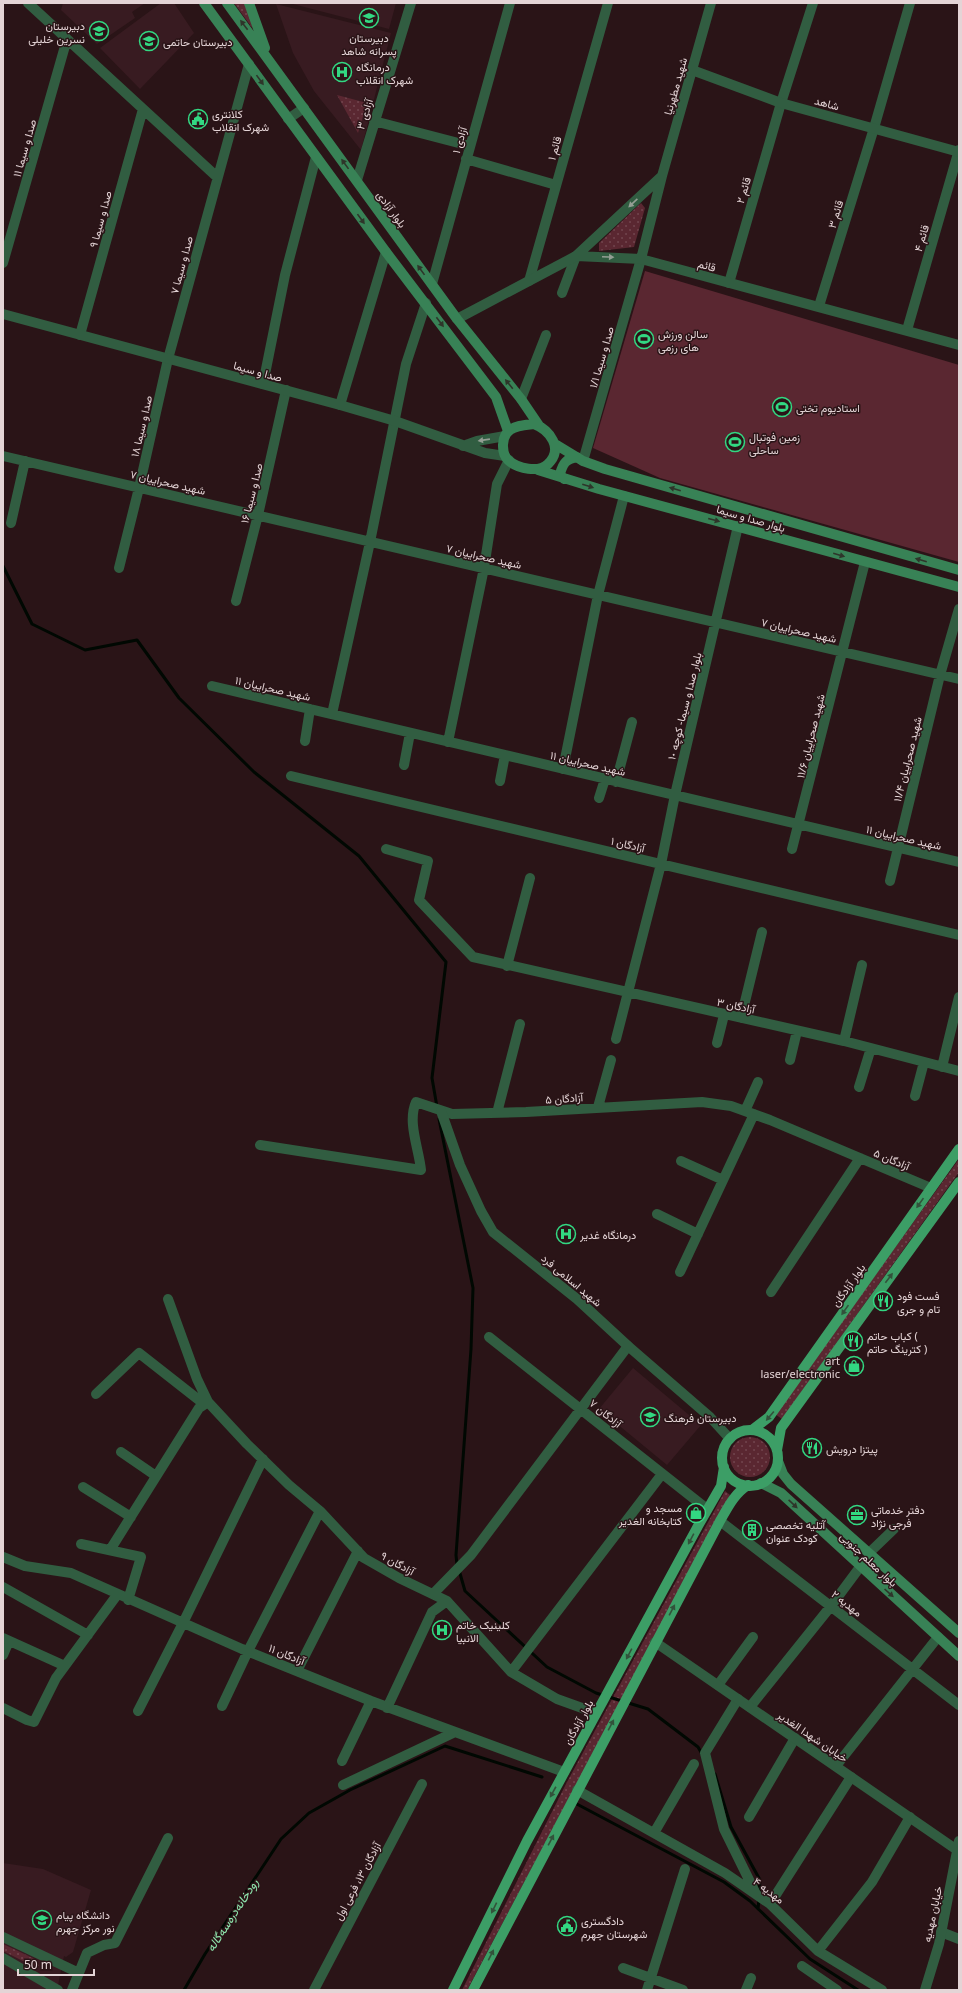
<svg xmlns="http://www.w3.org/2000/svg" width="962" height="1993" viewBox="0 0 962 1993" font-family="'Noto Sans',Vazirmatn,sans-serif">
<defs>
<pattern id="grass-dots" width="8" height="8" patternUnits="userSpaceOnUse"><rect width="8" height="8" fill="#5a2731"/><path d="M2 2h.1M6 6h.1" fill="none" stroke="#72454e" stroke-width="1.8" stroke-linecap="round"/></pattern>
</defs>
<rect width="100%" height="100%" fill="#2a1417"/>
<path fill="#381b21" d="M63,3H145L132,12L135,18L97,44L61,10Z
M161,3H174L194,33L140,89L100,48Z
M289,3H396L389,29Z
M276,4L391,33L361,150L314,91L293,53Z
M633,1368L701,1425L667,1465L599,1409Z
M3,1863L43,1869L91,1890L73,1952L66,1957L64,1956L57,1990H3Z"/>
<path fill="url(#grass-dots)" d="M234,3H246L253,29Z
M337,95L367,103L358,133Z
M641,203L645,208L634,247L599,251V243Z
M959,1159V1172L782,1419L775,1414Z
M730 1457a20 20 0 1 1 40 0a20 20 0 1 1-40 0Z
M725,1491L730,1495L467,1990H462L567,1782Z
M3,1944L37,1960L39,1966H33L3,1951Z"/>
<path fill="#5a2731" d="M645,271L959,365V562L660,478L593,448Z"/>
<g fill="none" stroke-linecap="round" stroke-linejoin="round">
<path stroke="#000802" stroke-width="3" d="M3,566L32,624L85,650L137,640L179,698L254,772L359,856L446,962L432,1078L437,1107
M439,1119L473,1288L471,1349L456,1555L457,1565
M459,1570L465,1591L547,1667L596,1693L648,1709L698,1747L702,1754
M715,1774L731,1827L760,1880L759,1893
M573,1802L724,1882L750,1901L810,1959L858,1990
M758,1909L759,1899
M184,1990L205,1954L281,1839L309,1813L350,1790L445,1746L542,1777"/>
<path stroke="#315d41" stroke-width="10" d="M28,3L217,177
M374,121L470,146
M466,159L556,185
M357,180L411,3
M3,263L67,39
M529,281L608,3
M729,283L781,103L813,3
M432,284L510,3
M562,293L576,256
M819,306L874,128L910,3
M907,330L959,150
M80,335L143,109
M263,384L285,275L316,157
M521,399L546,335
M340,405L386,252
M3,456L959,679
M583,461L641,259
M11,523L25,461
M119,568L139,488L168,359L249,64
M236,601L258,515L286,390
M212,686L959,862
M332,714L370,542L406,364L426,303
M305,741L310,709
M448,742L484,568L497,484L509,460
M404,765L410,733
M563,769L598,595L624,496
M291,776L959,935
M500,781L505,755
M616,782L632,722
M599,798L605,779
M386,849L428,861L419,900L473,957L844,1041L959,1071
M792,849L865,562
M890,881L940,675L959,609
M507,966L530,878
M741,1018L762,932
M616,1039L661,864L675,795L738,526
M844,1041L862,965
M717,1043L724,1015
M790,1060L797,1031
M942,1067L959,997
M859,1087L871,1048
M915,1096L924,1062
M598,1107L611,1060
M745,1111L758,1082
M497,1113L520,1024
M260,1145L421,1170C419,1149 407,1122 416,1102L452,1114L526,1112L702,1102L731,1106L770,1120L931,1188
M681,1161L723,1180
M657,1214L698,1234
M680,1272L754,1114
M771,1292L860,1158
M168,1299L197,1379L208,1402L247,1444L289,1485L320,1511L364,1558L399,1578L447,1601L511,1672L557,1699L596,1713
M489,1337L707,1509
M96,1394L139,1353L204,1404
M121,1452L156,1476
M83,1487L131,1517
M720,1521L959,1705
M81,1544L141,1557L128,1600
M110,1550L199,1408L208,1402
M869,1553L894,1529
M3,1557L25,1566L71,1573L242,1649L371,1701L564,1772
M3,1587L88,1635
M433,1594L471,1555L628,1346
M3,1638L65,1666
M3,1655L9,1641
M297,1671L358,1551
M511,1672L662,1474
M718,1685L753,1637
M738,1699L705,1753L724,1829L756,1894
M222,1706L248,1651L320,1511
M750,1707L831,1606L860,1567
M3,1708L27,1720L34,1722L56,1678L117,1595
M387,1708L432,1612L447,1601
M138,1711L183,1623L263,1459
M342,1761L371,1701
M836,1766L938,1637
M343,1785L453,1733
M577,1790L725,1873L770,1904L818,1951L882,1990
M749,1817L795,1738
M654,1833L694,1764
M770,1904L851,1777
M941,1932L959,1939
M3,1937L79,1973
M818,1951L872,1882L910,1817
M3,1958L58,1990
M802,1966L837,1990
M623,1968L683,1990
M72,1990L87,1953L104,1945L115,1943L168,1838
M314,1990L422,1784
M647,1990L685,1869
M746,1990L751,1978"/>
<path stroke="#315d41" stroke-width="10" d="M692,70L781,103L959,152
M288,119L304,108
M576,256L662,176
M641,259L662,176L711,3
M3,314L340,405L395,421L485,453L505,456
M457,319L576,256L641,259L959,345
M463,446L477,441L505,436
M441,1111L460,1165L481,1211L493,1232L577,1299L628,1346L710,1417L730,1439
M655,1642L957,1850
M925,1990L939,1944L959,1841"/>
<path stroke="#388256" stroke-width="10" d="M204,3L386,252L496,397L508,431
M227,3L457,319L521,399L540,427
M249,3L265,48
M534,424C550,430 564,449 548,464C539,473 518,469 508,460C501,453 501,436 510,430C517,425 525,425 534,424Z
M555,444L583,461L605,469L959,570
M538,470L599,489L959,587
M564,479L560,474C563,463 566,459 577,457
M778,1461L783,1474L791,1484L959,1633
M761,1483L781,1493L959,1656"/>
<path stroke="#3c9e66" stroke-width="10" d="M752,1430L769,1417L959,1149
M722 1458a28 28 0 1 1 56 0a28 28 0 1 1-56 0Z
M777,1450L781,1428L959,1182
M453,1990L527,1841L698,1526L721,1486L724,1467
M473,1990L720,1521C728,1507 734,1494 748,1485"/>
</g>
<defs><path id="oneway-solid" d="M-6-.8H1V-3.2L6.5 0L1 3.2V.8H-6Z"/></defs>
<g fill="#2e352a">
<use href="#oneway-solid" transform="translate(244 25) rotate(-127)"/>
<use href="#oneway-solid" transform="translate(260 80) rotate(54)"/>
<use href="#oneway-solid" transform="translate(345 164) rotate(-126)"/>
<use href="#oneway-solid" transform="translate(361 219) rotate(54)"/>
<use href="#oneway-solid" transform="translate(421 270) rotate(-126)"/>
<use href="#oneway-solid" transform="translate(440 322) rotate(53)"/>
<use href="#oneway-solid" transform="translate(509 384) rotate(-129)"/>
<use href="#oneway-solid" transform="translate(588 486) rotate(17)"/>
<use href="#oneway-solid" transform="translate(675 489) rotate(-164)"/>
<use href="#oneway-solid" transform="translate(714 520) rotate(15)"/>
<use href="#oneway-solid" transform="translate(839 555) rotate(16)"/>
<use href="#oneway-solid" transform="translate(921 560) rotate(-164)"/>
<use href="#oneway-solid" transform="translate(793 1504) rotate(43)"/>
<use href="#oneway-solid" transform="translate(889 1593) rotate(42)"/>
</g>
<g fill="#939e93">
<use href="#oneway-solid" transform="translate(633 203) rotate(137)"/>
<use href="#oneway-solid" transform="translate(608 257) rotate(3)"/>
<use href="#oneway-solid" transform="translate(484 440) rotate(172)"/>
</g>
<g fill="#32523b">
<use href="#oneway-solid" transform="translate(920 1203) rotate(125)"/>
<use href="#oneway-solid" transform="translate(889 1278) rotate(-53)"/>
<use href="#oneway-solid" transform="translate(845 1310) rotate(125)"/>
<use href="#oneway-solid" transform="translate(770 1416) rotate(130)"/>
<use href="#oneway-solid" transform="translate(691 1539) rotate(118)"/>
<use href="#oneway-solid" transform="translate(672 1610) rotate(-62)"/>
<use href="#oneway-solid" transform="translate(629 1654) rotate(118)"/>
<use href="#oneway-solid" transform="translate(611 1725) rotate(-62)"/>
<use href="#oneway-solid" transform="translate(553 1792) rotate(119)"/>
<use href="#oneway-solid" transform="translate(551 1840) rotate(-62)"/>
<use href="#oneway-solid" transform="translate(494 1908) rotate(116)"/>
<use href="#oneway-solid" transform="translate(491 1955) rotate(-63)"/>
</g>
<defs>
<g id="school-ring" transform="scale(1)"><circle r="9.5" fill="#2a1417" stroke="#32d882" stroke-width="1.5"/><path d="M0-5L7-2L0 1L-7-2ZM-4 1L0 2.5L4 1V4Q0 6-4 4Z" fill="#32d882"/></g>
<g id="hospital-ring" transform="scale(1)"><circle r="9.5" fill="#2a1417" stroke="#32d882" stroke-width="1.5"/><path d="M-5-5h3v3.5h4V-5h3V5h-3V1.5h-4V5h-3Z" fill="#32d882"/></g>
<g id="civic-ring" transform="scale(1)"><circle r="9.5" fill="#2a1417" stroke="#32d882" stroke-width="1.5"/><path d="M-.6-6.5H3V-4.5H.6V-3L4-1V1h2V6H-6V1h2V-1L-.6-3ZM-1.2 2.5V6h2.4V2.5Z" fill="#32d882"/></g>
<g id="stadium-ring" transform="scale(1)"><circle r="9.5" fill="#2a1417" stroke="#32d882" stroke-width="1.5"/><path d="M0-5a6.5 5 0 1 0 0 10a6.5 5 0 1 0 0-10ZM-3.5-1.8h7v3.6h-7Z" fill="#32d882"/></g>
<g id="restaurant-ring" transform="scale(1)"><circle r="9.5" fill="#2a1417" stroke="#32d882" stroke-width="1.5"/><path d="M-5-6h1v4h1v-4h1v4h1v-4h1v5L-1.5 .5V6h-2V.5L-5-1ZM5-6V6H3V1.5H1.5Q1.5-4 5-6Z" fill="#32d882"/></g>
<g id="shop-ring" transform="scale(1)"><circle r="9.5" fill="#2a1417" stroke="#32d882" stroke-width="1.5"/><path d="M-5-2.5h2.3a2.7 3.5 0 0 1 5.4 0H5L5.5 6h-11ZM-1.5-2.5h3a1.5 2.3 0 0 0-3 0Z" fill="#32d882"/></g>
<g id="office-ring" transform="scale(1)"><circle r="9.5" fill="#2a1417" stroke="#32d882" stroke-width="1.5"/><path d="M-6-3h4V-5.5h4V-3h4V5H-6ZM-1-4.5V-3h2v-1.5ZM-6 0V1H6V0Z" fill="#32d882"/></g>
<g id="building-ring" transform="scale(1)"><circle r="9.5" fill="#2a1417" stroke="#32d882" stroke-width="1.5"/><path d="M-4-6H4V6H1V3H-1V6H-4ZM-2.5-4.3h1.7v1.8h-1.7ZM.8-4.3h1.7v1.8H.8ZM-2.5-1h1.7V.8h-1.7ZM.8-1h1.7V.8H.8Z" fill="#32d882"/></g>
<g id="university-ring" transform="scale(1)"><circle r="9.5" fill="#2a1417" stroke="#32d882" stroke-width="1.5"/><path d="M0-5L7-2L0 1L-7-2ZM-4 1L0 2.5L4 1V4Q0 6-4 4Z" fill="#32d882"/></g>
</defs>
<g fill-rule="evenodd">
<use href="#school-ring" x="369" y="18"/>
<use href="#school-ring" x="99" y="31"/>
<use href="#school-ring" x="149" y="41"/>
<use href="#hospital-ring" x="342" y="72"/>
<use href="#civic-ring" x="198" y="119"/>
<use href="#stadium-ring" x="644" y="339"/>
<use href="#stadium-ring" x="782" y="407"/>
<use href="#stadium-ring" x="735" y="442"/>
<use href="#hospital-ring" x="566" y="1234"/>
<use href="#restaurant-ring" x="883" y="1301"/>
<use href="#restaurant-ring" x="853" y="1341"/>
<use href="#shop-ring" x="854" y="1366"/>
<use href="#school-ring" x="650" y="1417"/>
<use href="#restaurant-ring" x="812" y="1448"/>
<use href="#shop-ring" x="696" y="1513"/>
<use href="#office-ring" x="857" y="1515"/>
<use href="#building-ring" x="752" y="1530"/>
<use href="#hospital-ring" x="442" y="1630"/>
<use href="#university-ring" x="42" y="1920"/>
<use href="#civic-ring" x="567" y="1926"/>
</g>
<g text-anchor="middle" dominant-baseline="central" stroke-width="3" stroke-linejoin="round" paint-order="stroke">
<g font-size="11" fill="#e4d4d6" stroke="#2a1417" text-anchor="start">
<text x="85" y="25" text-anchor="end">دبیرستان<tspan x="85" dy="13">نسرین خلیلی</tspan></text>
<text x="369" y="37" text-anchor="middle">دبیرستان<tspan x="369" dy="13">پسرانه شاهد</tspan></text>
<text x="163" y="41">دبیرستان حاتمی</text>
<text x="356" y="66">درمانگاه<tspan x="356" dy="13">شهرک انقلاب</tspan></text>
<text x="212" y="113">کلانتری<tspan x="212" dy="13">شهرک انقلاب</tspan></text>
<text x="658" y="333">سالن ورزش<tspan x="658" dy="13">های رزمی</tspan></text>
<text x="796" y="407">استادیوم تختی</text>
<text x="749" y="436">زمین فوتبال<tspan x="749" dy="13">ساحلی</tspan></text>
<text x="580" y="1234">درمانگاه غدیر</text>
<text x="897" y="1295">فست فود<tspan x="897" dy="13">تام و جرى</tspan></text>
<text x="867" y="1335">کباب حاتم (<tspan x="867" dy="13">کترینگ حاتم )</tspan></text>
<text x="840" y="1360" text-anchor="end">art<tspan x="840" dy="13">laser/electronic</tspan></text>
<text x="664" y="1417">دبیرستان فرهنگ</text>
<text x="826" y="1448">پیتزا درویش</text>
<text x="682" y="1507" text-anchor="end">مسجد و<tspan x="682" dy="13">کتابخانه الغدیر</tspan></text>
<text x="871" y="1509">دفتر خدماتی<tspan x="871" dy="13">فرجی نژاد</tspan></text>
<text x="766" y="1524">آتلیه تخصصی<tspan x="766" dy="13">کودک عنوان</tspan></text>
<text x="456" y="1624">کلینیک خاتم<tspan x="456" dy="13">الانبیا</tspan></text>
<text x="56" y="1914">دانشگاه پیام<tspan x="56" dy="13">نور مرکز جهرم</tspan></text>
<text x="581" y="1920">دادگستری<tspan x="581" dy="13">شهرستان جهرم</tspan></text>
</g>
<g font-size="11" fill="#e4d4d6" stroke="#2a1417">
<text transform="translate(675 86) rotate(-74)">شهید مطهرنیا</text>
<text transform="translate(827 103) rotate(15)">شاهد</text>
<text transform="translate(364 114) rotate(-73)">آزادی ۳</text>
<text transform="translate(459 140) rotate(-74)">آزادی ۱</text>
<text transform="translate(24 148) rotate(-74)">صدا و سیما ۱۱</text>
<text transform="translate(554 148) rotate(-74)">قائم ۱</text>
<text transform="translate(743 190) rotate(-74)">قائم ۲</text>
<text transform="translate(392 209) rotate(54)">بلوار آزادی</text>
<text transform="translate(835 214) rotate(-73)">قائم ۳</text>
<text transform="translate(100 219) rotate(-75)">صدا و سیما ۹</text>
<text transform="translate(921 238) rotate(-74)">قائم ۴</text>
<text transform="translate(181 265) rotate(-75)">صدا و سیما ۷</text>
<text transform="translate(707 265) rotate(15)">قائم</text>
<text transform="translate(601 357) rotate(-74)">صدا و سیما ۱/۱</text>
<text transform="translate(258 371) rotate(15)">صدا و سیما</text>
<text transform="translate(141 426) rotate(-77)">صدا و سیما ۱۸</text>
<text transform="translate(168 482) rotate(13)">شهید صحراییان ۷</text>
<text transform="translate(251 493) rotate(-76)">صدا و سیما ۱۶</text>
<text transform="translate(751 518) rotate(16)">بلوار صدا و سیما</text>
<text transform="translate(484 556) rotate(13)">شهید صحراییان ۷</text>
<text transform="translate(799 630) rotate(13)">شهید صحراییان ۷</text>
<text transform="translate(273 688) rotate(13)">شهید صحراییان ۱۱</text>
<text transform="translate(684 706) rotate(-76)">بلوار صدا و سيما- كوچه ١٠</text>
<text transform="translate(810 736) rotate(-76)">شهید صحراییان ۱۱/۶</text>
<text transform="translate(907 759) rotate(-76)">شهید صحراییان ۱۱/۴</text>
<text transform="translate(588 763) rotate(13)">شهید صحراییان ۱۱</text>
<text transform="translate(904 837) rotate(13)">شهید صحراییان ۱۱</text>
<text transform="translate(628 844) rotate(13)">آزادگان ۱</text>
<text transform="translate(736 1005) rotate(12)">آزادگان ۳</text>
<text transform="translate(564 1098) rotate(-4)">آزادگان ۵</text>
<text transform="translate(892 1159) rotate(23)">آزادگان ۵</text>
<text transform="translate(572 1280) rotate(40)">شهید اسلامی فرد</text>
<text transform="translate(848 1285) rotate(-55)">بلوار آزادگان</text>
<text transform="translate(606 1413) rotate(39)">آزادگان ۷</text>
<text transform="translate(869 1559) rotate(43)">بلوار معلم جنوبی</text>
<text transform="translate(398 1563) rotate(29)">آزادگان ۹</text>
<text transform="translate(847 1603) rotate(38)">مهدیه ۲</text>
<text transform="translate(287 1654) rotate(22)">آزادگان ۱۱</text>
<text transform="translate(578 1722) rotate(-61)">بلوار آزادگان</text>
<text transform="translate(813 1736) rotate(34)">خیابان شهدا الغدیر</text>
<text transform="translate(357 1881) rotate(-62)">آزادگان ۱۳، فرعی اول</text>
<text transform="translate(769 1890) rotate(37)">مهدیه ۴</text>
<text transform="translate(932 1914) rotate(-78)">خیابان مهدیه</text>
</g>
<g font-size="12" font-style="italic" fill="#90eab0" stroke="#2a1417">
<text transform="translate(232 1915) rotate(-57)">رودخانه‌دره‌سه‌گاله</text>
</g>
</g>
<rect width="962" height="1993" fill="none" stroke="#e4d4d6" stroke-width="8"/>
<path d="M18 1969v6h76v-6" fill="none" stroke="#e4d4d6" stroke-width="2"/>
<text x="24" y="1969" font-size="12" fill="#e4d4d6" stroke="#2a1417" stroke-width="3" paint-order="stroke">50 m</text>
</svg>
